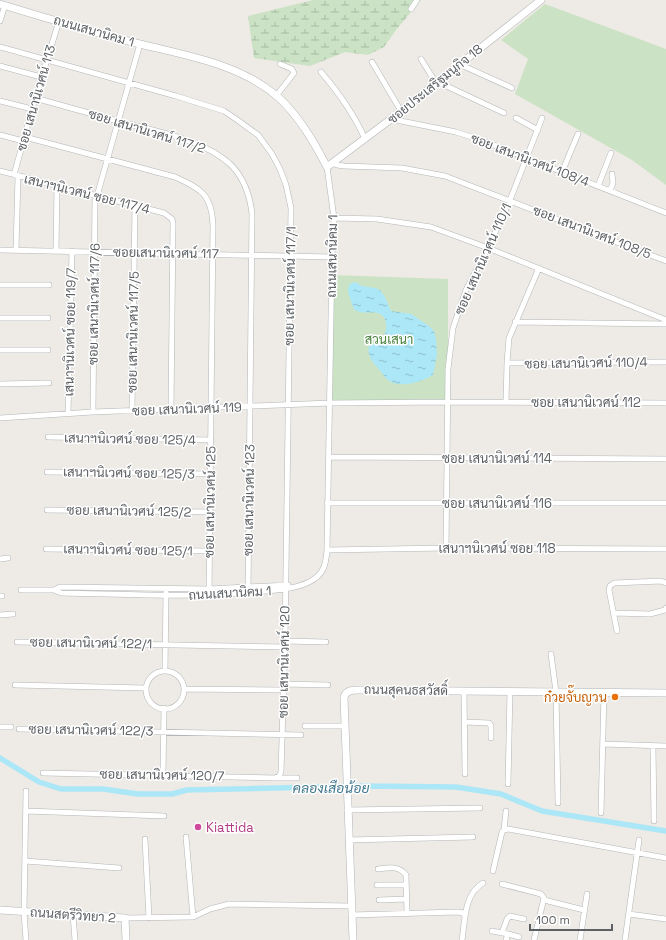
<svg xmlns="http://www.w3.org/2000/svg" width="666" height="940" viewBox="0 0 666 940" font-family="'Space Grotesk',Sarabun,sans-serif">
<defs>
<pattern id="wetland-marsh" width="20" height="14" patternUnits="userSpaceOnUse"><rect width="20" height="14" fill="#cbe3c4"/><path d="M1 5h8M5 5V1M11 12h8M15 12V8" fill="none" stroke="#a8bba3"/></pattern>
<pattern id="water-ripples" width="26" height="14" patternUnits="userSpaceOnUse"><rect width="26" height="14" fill="#ace7f7"/><path d="M2 4q2-2 4 0t4 0M15 11q2-2 4 0t4 0" fill="none" stroke="#8fbfcc"/></pattern>
</defs>
<rect width="100%" height="100%" fill="#eeeae5"/>
<path fill="#cbe3c4" d="M545,4L666,49V185L632,160L515,94L528,59L501,40Z
M332,275L448,279V402L330,403Z"/>
<path fill="url(#wetland-marsh)" d="M313,0H421L396,30L384,47L368,55L345,52L310,66L254,58L248,16Z"/>
<path fill="url(#water-ripples)" d="M355,282L362,286L375,288L380,290L385,297L391,311L411,314L429,326L434,331L436,339L437,355L433,375C424,381 402,388 391,382C385,379 381,371 376,366C371,360 367,354 369,346C372,344 375,344 378,343C384,339 387,330 386,324C384,305 365,317 355,310C352,307 351,300 349,295C348,291 347,288 350,284Z"/>
<g fill="none" stroke-linecap="round" stroke-linejoin="round">
<path stroke="#ace7f7" stroke-width="5.5" d="M0,758L39,782L61,789H103L138,794H172L187,790L363,786L456,787L501,794L542,811L666,831"/>
<g stroke="#b2b6b8" stroke-width="6">
<path id="minor" d="M411,9L417,0
M0,21L5,5
M0,47L176,96L224,111L236,119L258,135L272,154L280,169L286,185L291,208L285,641L281,772L279,776L275,778L43,773
M421,59L436,83
M372,62L401,111
M459,64L512,88
M0,66L41,77
M321,72C339,93 354,114 365,139
M438,82L504,113
M276,96L294,73L292,69L280,64
M35,98C64,106 92,114 121,122C155,131 205,140 231,165C244,178 250,196 252,214L248,593
M0,101L32,109
M516,118L538,130
M391,119L456,132L481,140L666,213
M0,135L23,141
M25,137L175,177C202,189 212,195 213,226L209,595
M332,163L337,165L344,166L402,168L445,176L666,261
M0,171L164,213L172,219L173,223L171,410
M562,172L578,134
M14,175L32,109L59,21
M598,186L611,153
M610,191L613,183L612,174
M97,196L140,44
M334,218L377,219L431,227L488,248L666,320
M0,250L332,257
M16,250L18,176
M56,251L57,186
M0,285H49
M0,318H48
M515,322L666,324
M0,350H48
M507,363L666,362
M0,384L49,383
M506,402L507,363L509,338L539,268
M132,411L135,205
M93,412L95,196
M68,413L72,251
M0,418L93,412L330,403L448,402L666,403
M48,437L211,440
M329,457L666,459
M47,472L211,474
M327,503H666
M47,510L211,512
M446,548L448,369L453,328L466,290L488,248L510,200L542,118
M46,549L210,551
M327,550L446,548L666,549
M0,559L8,558
M21,590H54L61,593C126,594 191,598 256,592C273,590 293,590 309,582C324,575 326,564 327,550L332,257L334,218L327,167
M54,590L60,587L209,589L288,585
M0,596H2
M613,613L650,614L665,610L666,608
M0,615L13,614
M617,631L609,590L610,586L614,583L661,581L666,583
M285,641L326,642
M17,642L285,647
M551,654L556,692L558,803
M165,671L166,592
M146 690a19 19 0 1 1 38 0a19 19 0 1 1-38 0Z
M283,684L328,685
M15,685L146,688
M184,689L283,690
M464,691L465,774
M465,722L489,723L491,726V738
M305,726H345
M0,727H11
M19,729L301,735
M603,744L666,746
M653,746L654,821
M163,775L164,708
M276,778H297
M508,784L510,691
M347,810L480,808
M26,811L164,816
M601,813L604,692
M504,830L506,811
M186,837L193,917
M145,839L149,918
M348,840L473,837
M25,861L119,868
M378,869C388,868 399,865 406,875L407,913
M493,871L502,832L504,830L508,829L666,858
M502,884L541,894L544,898L534,940
M377,885H406
M379,900L406,899
M544,900L584,910
M629,914L666,919
M73,915L75,940
M351,915L458,912L463,913L465,916
M125,918L193,917L210,909L229,904L351,906
M492,931L508,934L506,940
M502,933L507,919L510,916L524,919
M508,934L519,937
M26,940L24,912L26,791
M462,940C465,921 464,894 483,883
M580,940L587,894
M625,940L639,840"/>
</g>
<g stroke="#b2b6b8" stroke-width="8">
<path id="tertiary" d="M0,4C46,18 93,32 140,44C188,56 240,64 278,97C299,116 314,142 327,167L391,119L541,0
M0,910L125,918L126,940"/>
</g>
<g stroke="#b1b5b8" stroke-width="8">
<path id="secondary" d="M353,940L344,697C347,689 354,690 361,690L666,693"/>
</g>
<use href="#minor" stroke="#fff" stroke-width="5"/>
<use href="#tertiary" stroke="#fff" stroke-width="7"/>
<use href="#secondary" stroke="#fff" stroke-width="7"/>
</g>
<circle fill="#e8710a" stroke="#fff" stroke-width="1.5" cx="615" cy="697" r="4"/>
<circle fill="#d1479c" stroke="#fff" stroke-width="1.5" cx="198" cy="827" r="4"/>
<g text-anchor="middle" dominant-baseline="central" stroke-width="3" stroke-linejoin="round" paint-order="stroke">
<g font-size="13" fill="#5d6164" stroke="#fff">
<text transform="translate(94 31) rotate(16)">ถนนเสนานิคม 1</text>
<text transform="translate(435 84) rotate(-39)">ซอยประเสริฐมนูกิจ 18</text>
<text transform="translate(36 98) rotate(-74)">ซอย เสนานิเวศน์ 113</text>
<text transform="translate(147 131) rotate(17)">ซอย เสนานิเวศน์ 117/2</text>
<text transform="translate(530 160) rotate(21)">ซอย เสนานิเวศน์ 108/4</text>
<text transform="translate(87 194) rotate(14)">เสนาฯนิเวศน์ ซอย 117/4</text>
<text transform="translate(592 232) rotate(21)">ซอย เสนานิเวศน์ 108/5</text>
<text transform="translate(166 253) rotate(1)">ซอยเสนานิเวศน์ 117</text>
<text transform="translate(332 256) rotate(-89)">ถนนเสนานิคม 1</text>
<text transform="translate(483 259) rotate(-66)">ซอย เสนานิเวศน์ 110/1</text>
<text transform="translate(290 286) rotate(-89)">ซอย เสนานิเวศน์ 117/1</text>
<text transform="translate(94 304) rotate(-89)">ซอย เสนานิเวศน์ 117/6</text>
<text transform="translate(70 332) rotate(-89)">เสนาฯนิเวศน์ ซอย 119/7</text>
<text transform="translate(133 332) rotate(-89)">ซอย เสนานิเวศน์ 117/5</text>
<text transform="translate(586 363) rotate(-1)">ซอย เสนานิเวศน์ 110/4</text>
<text x="586" y="402">ซอย เสนานิเวศน์ 112</text>
<text transform="translate(187 409) rotate(-2)">ซอย เสนานิเวศน์ 119</text>
<text transform="translate(130 439) rotate(1)">เสนาฯนิเวศน์ ซอย 125/4</text>
<text x="497" y="458">ซอย เสนานิเวศน์ 114</text>
<text transform="translate(129 473) rotate(1)">เสนาฯนิเวศน์ ซอย 125/3</text>
<text transform="translate(249 500) rotate(-89)">ซอย เสนานิเวศน์ 123</text>
<text transform="translate(210 502) rotate(-89)">ซอย เสนานิเวศน์ 125</text>
<text x="497" y="503">ซอย เสนานิเวศน์ 116</text>
<text transform="translate(129 511) rotate(1)">ซอย เสนานิเวศน์ 125/2</text>
<text x="497" y="548">เสนาฯนิเวศน์ ซอย 118</text>
<text transform="translate(128 550) rotate(1)">เสนาฯนิเวศน์ ซอย 125/1</text>
<text transform="translate(230 593) rotate(-3)">ถนนเสนานิคม 1</text>
<text transform="translate(91 643) rotate(1)">ซอย เสนานิเวศน์ 122/1</text>
<text transform="translate(284 662) rotate(-89)">ซอย เสนานิเวศน์ 120</text>
<text transform="translate(406 690) rotate(1)">ถนนสุคนธสวัสดิ์</text>
<text transform="translate(91 730) rotate(1)">ซอย เสนานิเวศน์ 122/3</text>
<text transform="translate(162 775) rotate(1)">ซอย เสนานิเวศน์ 120/7</text>
<text transform="translate(73 915) rotate(4)">ถนนสตรีวิทยา 2</text>
</g>
<g font-size="13" fill="#4a823e" stroke="#fff">
<text x="389" y="339">สวนเสนา</text>
</g>
<g font-size="13" fill="#c56008" stroke="#fff" text-anchor="end">
<text x="607" y="697">ก๋วยจั๊บญวน</text>
</g>
<g font-size="13" fill="#b23c85" stroke="#fff" text-anchor="start">
<text x="206" y="827">Kiattida</text>
</g>
<g font-size="14" font-style="italic" fill="#41788e" stroke="#fff">
<text x="331" y="788">คลองเสือน้อย</text>
</g>
</g>
<path d="M530 924v6h82v-6" fill="none" stroke="#5d6164" stroke-width="2"/>
<text x="536" y="924" font-size="12" fill="#5d6164" stroke="#ffffff" stroke-width="3" paint-order="stroke">100 m</text>
</svg>
